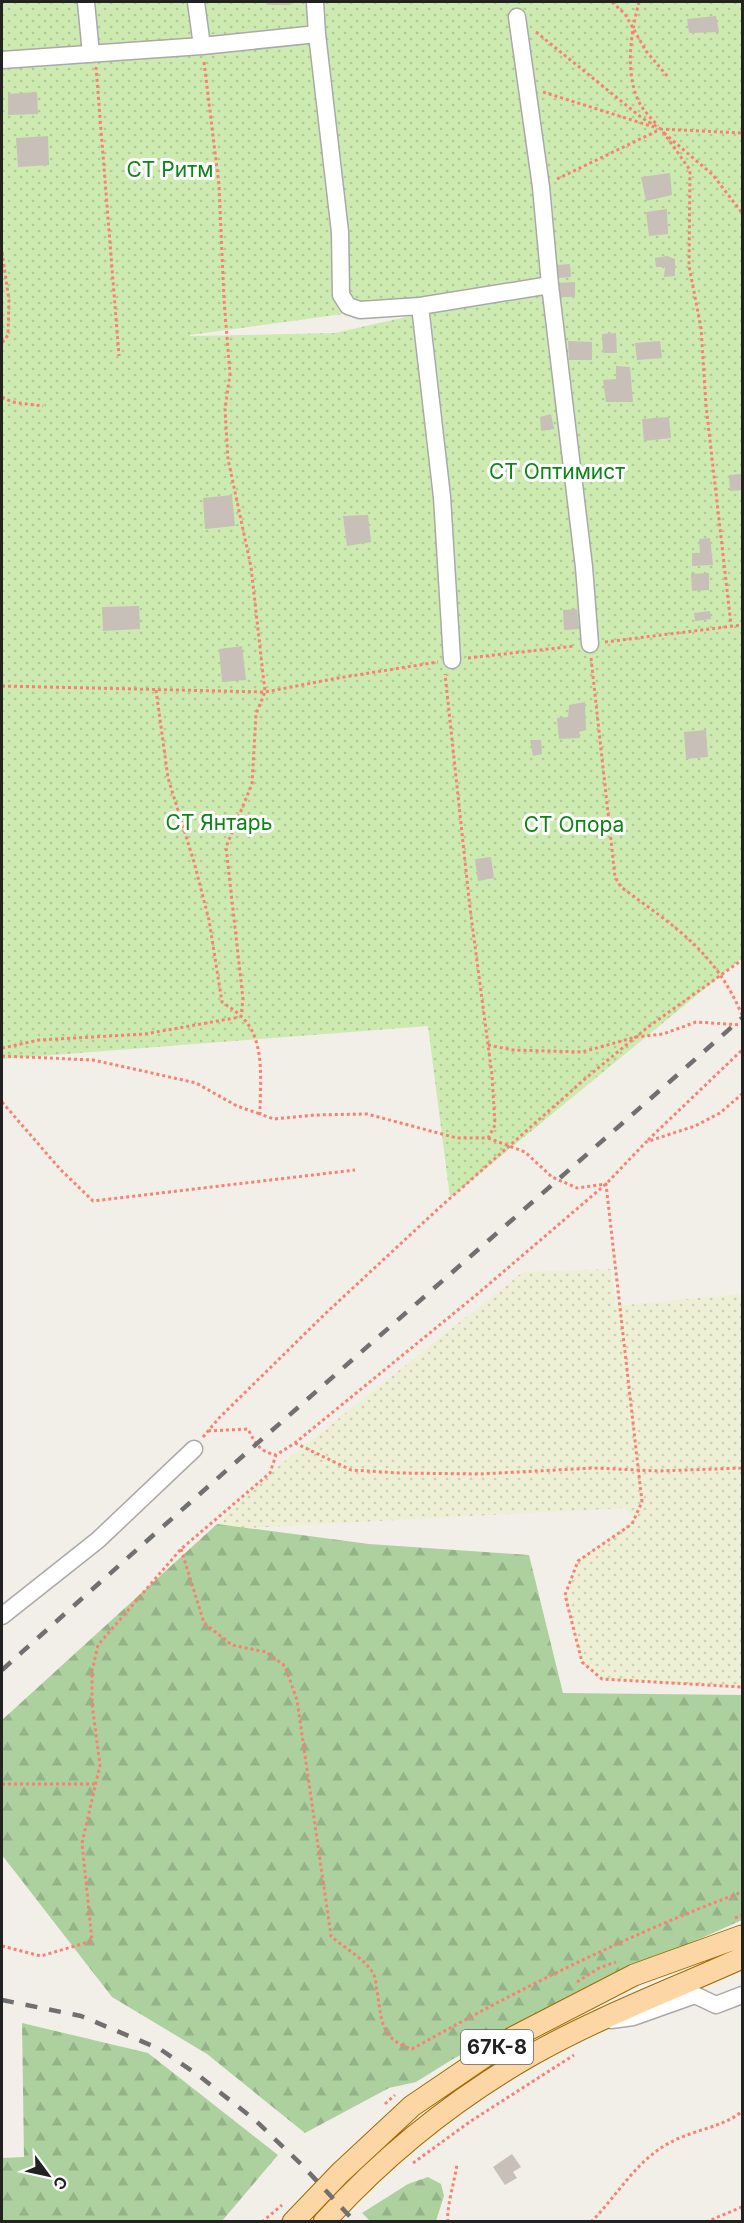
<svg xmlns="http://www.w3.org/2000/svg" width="744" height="2223" viewBox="0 0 744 2223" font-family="Inter,sans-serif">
<defs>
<pattern id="farmland-dots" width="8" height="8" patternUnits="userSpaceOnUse" patternTransform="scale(1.5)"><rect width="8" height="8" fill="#eef0d5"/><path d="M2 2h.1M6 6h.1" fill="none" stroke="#ccceb7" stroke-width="1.8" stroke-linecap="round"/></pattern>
<pattern id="forest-firs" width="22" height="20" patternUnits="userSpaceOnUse" patternTransform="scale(1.5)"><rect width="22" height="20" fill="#add19e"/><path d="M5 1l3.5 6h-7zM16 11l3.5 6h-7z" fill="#95b388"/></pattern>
<pattern id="garden-dots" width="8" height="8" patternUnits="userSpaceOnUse" patternTransform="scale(1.5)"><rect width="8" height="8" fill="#cdebb0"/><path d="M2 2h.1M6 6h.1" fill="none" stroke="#b0c997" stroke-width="1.8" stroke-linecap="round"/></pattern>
</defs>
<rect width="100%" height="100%" fill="#f2efe9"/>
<path fill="url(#farmland-dots)" d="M611,1269L615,1306L742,1294V1687L602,1679L582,1662L565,1595L578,1561L634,1519L625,1508L230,1529L217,1524L270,1473L523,1272Z"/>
<path fill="url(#forest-firs)" d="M217,1524L369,1544L529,1555L563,1693L742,1695V1920L572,1996L453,2059L416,2082L389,2088L305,2133L207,2054L112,1997L2,1855V1720Z
M22,2023L148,2053L278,2155L222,2221H2V2158L24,2157Z
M428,2177L441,2184L444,2196L436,2221H370L362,2213L408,2184Z"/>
<path fill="url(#garden-dots)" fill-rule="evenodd" d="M2,2H742V958L450,1198L428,1026L2,1059ZM539,287L335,333L190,336V335Z"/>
<path fill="#c7bfb8" d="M267,2H290V5H267Z
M716,16L719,32L689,33L687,19Z
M37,92L38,114L8,115V94Z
M48,136L49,165L18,167L16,138Z
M670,173L672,195L646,201L641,177Z
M667,209L668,234L649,236L646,212Z
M667,256L675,259V276L664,277L665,267H656L655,258Z
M570,264L571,277L557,278L556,265Z
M575,282V297H557L556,283Z
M616,333L617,353H603L602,334Z
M568,341L592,342V360H569Z
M660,341L662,358L637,360L635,343Z
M616,366L630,367L633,402H606L603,380L616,379Z
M551,414L554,429L541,431L540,417Z
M669,417L671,438L644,441L642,419Z
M742,474V490L730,491L729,475Z
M232,495L235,526L205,529L203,498Z
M368,515L371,542L347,546L343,516Z
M710,538L713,565L692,566V553H700L699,539Z
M709,573V590L692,591L691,574Z
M139,606L140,629L103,631L102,607Z
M577,609L579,629L564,630L563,610Z
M710,611L711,619L695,621L694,613Z
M242,646L246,680L222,682L219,649Z
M585,702L586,730L579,732L580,738L559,739L557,718L568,717L569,705Z
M706,730L708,757L686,759L684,732Z
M530,740H541L542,754L533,756Z
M491,857L494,878L478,881L475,859Z
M512,2154L521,2167L513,2172L517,2178L505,2185L493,2167Z"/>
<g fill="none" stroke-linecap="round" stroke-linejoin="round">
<g stroke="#a9a9a9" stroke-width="19">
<path id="minor" d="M86,2L91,54
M196,2L202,46
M315,2L317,34L340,232L341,295L348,306L360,310L420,306L550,285
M517,17L541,187L550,285L584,567L590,644
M2,60L202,46L317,34
M420,306L442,497L452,660
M2,1616L98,1540L194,1449
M611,2020L633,2017L695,1995L716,2005L742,1995"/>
</g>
<g stroke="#a06b00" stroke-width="23">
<path id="major" d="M293,2222L340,2173L412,2106L512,2038L634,1975L742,1936
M324,2222C383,2157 452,2101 528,2057C596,2018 671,1990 742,1958"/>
</g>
<path stroke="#fa8072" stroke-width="3" stroke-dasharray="3 3" stroke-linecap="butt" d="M612,2L625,14L646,51L668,77
M639,2C631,32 624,74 640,104C644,111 652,119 658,126
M536,32L642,118L661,129L690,170L689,266L701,328L706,405L731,625
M204,62L219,185L224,300L230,374L225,409L228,459L251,567L265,692L256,714L252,784L226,847L243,999L241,1016
M96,67L119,356
M543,92L654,127
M660,129L742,133
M664,133L713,175L742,213
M557,179L661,129
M2,252L9,300L8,335L2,343
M2,397L12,402L43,406
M605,642L742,625
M468,658L575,646
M591,658L615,877L621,887C675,927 715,951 742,1015
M2,686L265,692L338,678L438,662
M156,690L168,778L194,862L209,920L222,1002C229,1007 236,1011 242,1017C266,1041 260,1082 260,1114L274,1119L315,1115L367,1114L457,1138H488L495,1125L492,1075L470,908L445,674
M488,1045L513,1050L582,1052L636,1037L663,1034L696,1022L742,1025
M2,1048L39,1040L145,1034L240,1017
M2,1056L93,1060L143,1071L196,1083L237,1106L260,1114
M2,1102L60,1169L93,1201L355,1170
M488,1138L525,1152L552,1177L577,1188L606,1184L642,1502L632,1524L578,1561L565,1595L582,1662L602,1679L742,1687
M648,1140L742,1050
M208,1431L248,1429C255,1443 260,1452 276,1455
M203,1437L219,1418L326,1313L438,1209L586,1078L648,1027L742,960
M295,1443L351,1470L399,1473L479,1474L594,1468L658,1471L742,1468
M181,1549L204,1623L232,1645L266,1652L285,1666L297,1700L331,1936C344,1948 365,1959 373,1973C376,1978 376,1986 377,1991C382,2021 380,2039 412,2049C519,1989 627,1935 742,1892
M2,1784H95
M735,1918L742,1915
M2,1946L41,1956L92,1941L82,1843L100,1765L92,1704V1671L98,1645L181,1549L270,1473L276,1455L295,1443L475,1296L606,1184L646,1142L695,1126L720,1113L742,1094
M577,1982L599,1968L616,1962
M385,2104L395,2095
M413,2163L471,2121L574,2055
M262,2222L282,2205
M448,2222C446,2208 455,2180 457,2164
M591,2222C618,2195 636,2160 671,2142C693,2130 720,2128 740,2113
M706,2222L742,2207"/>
<use href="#minor" stroke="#fff" stroke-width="16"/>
<use href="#major" stroke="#fcd6a4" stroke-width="21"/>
<path stroke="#707070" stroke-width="4.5" stroke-dasharray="12 12" stroke-linecap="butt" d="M2,1670C247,1450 496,1235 742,1018
M2,2000L81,2016L160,2049L198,2075L255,2120L302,2165L355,2222"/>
</g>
<g text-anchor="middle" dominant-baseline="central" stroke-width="6" stroke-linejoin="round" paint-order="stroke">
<rect fill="#fff" stroke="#646464" stroke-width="1.5" x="461" y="2030" width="72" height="34" rx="4.5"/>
<g font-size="20" font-weight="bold" fill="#222">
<text x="497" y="2047">67К-8</text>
</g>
<g font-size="21" fill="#0c8416" stroke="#fff">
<text x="170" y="169">СТ Ритм</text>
<text x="557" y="471">СТ Оптимист</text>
<text x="219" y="822">СТ Янтарь</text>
<text x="574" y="824">СТ Опора</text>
</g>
</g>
<rect width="744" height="2223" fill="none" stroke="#222222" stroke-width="6"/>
<g transform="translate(48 2175) rotate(123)" stroke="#ffffff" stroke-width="4.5" paint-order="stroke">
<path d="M0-4.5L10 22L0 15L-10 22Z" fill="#222222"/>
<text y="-9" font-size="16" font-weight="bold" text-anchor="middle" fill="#222222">С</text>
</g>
</svg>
